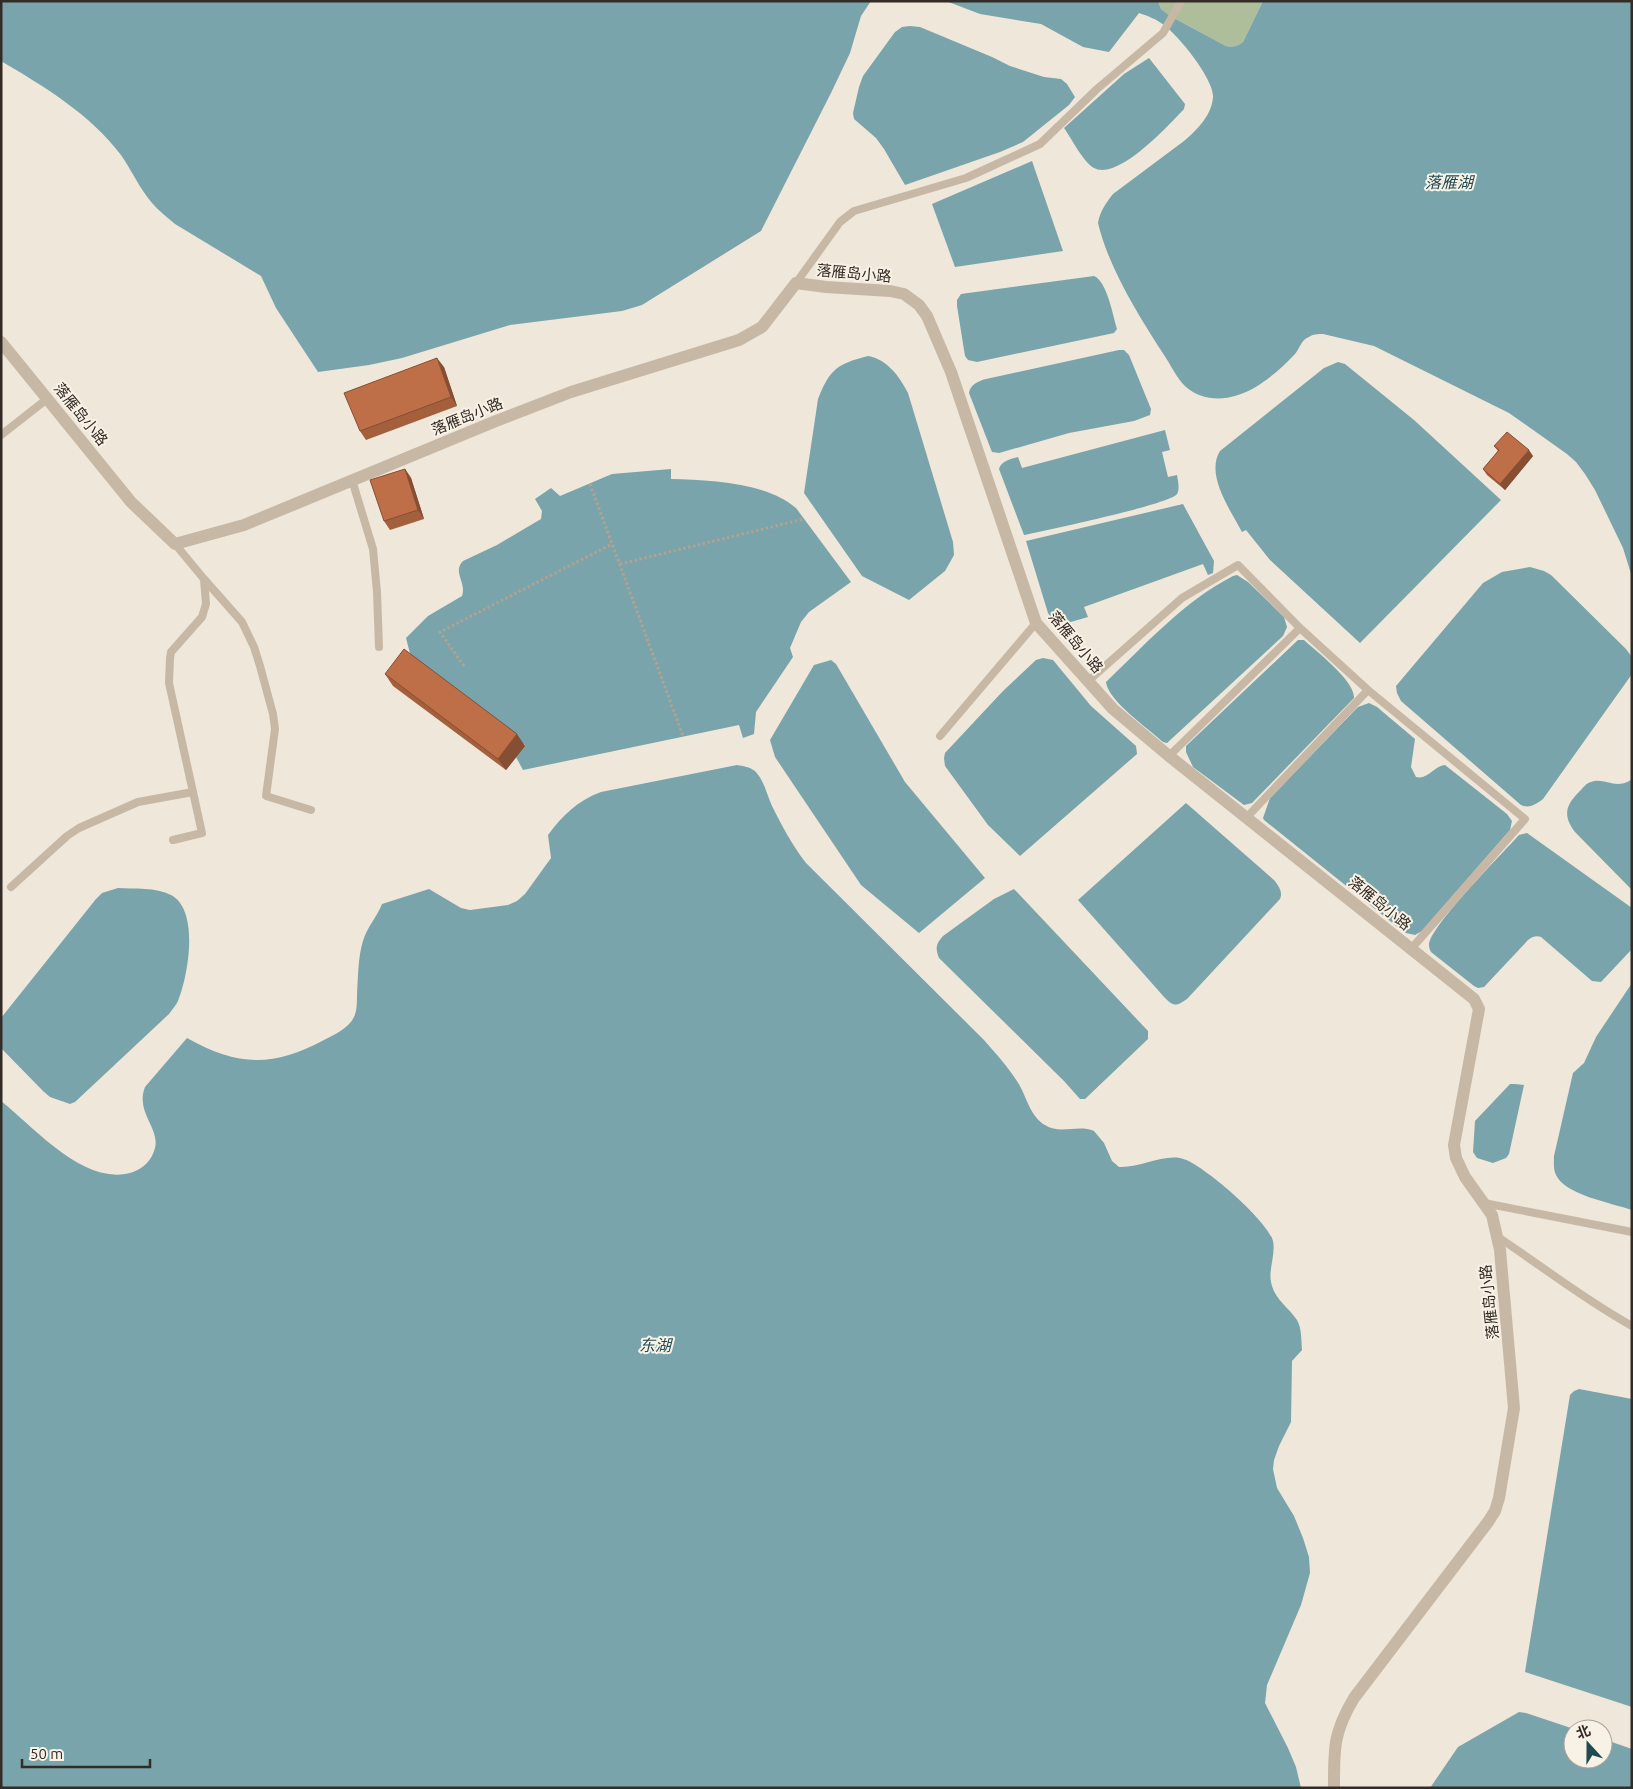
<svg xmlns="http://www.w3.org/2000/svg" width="1633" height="1789" viewBox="0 0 1633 1789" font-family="Ubuntu,'Noto Sans SC',sans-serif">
<rect width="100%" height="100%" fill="#efe7d9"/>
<path fill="#aebd9a" d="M1158,1H1263L1243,42C1237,47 1233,47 1226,46L1170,16L1161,9Z"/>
<path fill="#79a4ab" d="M1,1H871L861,16L850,53L831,93L761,231L642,305L622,311L510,325L402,358L369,365L318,372L276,308L261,276L175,224C167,217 159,211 152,203C140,189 132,171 121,155C90,114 45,87 1,61Z
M946,1H1158L1161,9L1170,16L1226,46C1233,47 1237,47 1243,42L1263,1H1632V577L1623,548L1595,490L1585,474L1576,462L1567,454L1509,413L1374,346L1323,334C1318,334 1313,334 1309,337C1301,340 1300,348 1295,354C1283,367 1269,379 1254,388C1233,400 1206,404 1186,387C1177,379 1171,365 1164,355C1139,316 1109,269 1098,223C1100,211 1106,203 1113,194L1184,141C1197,130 1212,115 1213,97C1214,79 1178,35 1164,25C1156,19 1148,16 1139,13L1109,52L1083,47L1041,24L980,14Z
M910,26L920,27L992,57L1010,66L1044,77L1061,79L1067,84L1075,97L1069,105L1023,142L1000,152L905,185L884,149L876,138L854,119L853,113L859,87L863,76L895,32L902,27Z
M1149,58L1185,104L1184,109C1169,125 1118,181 1094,168C1083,162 1072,139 1064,128L1124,74Z
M1032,161L1063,251L955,267L932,204Z
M1094,276C1107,281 1113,316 1117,329L1114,333L977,362L968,360L965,356L957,306V300L961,294Z
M1119,350H1124L1129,355L1151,409L1150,415L1134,421L1069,433L999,453L992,452L969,393C970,385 978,381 986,379Z
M868,356C887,359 900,377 908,393L953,542L954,555L945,571L909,600L862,576L804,493L818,399C830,369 837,364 868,356Z
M1338,362L1345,364L1414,420L1501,500L1360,643L1270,560L1246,530L1242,532C1231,511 1205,475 1220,451L1324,368Z
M1165,430L1170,450L1162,452L1168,477L1177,475C1178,481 1180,489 1177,494C1171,504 1044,531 1024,535L999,469C1001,461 1011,459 1018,457L1022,468Z
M671,469V479C709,480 766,482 796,508L851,582L809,612L801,622L790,648L793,657L756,712L754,734L743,738L739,725L523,770L516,757L525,745L412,661L406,638L428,616L462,596C467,583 452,572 463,561L497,545L541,519L542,511L535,499L551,488L560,496L612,474Z
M1183,504L1214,561L1213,573L1208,575L1203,564L1084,607L1088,617L1057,626L1048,613L1026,541Z
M1530,567L1544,571L1551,575L1626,649L1632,657V674L1543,799C1536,804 1530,809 1521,805L1401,701L1397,693L1396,686L1483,583L1502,572Z
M1237,575L1248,582L1284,617L1287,627L1283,636L1167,743L1163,742C1149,729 1108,701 1106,682C1146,644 1184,601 1233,576Z
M1298,640H1304C1317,652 1355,681 1354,698L1252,803L1244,805L1193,767L1186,752V746Z
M1043,658L1053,660L1091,706L1136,746L1137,754L1020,856L988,825L945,766L944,758L945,753L1003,691L1036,660Z
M831,660L836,664L905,782L985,878L919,933L861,885L775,757L770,740L814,665Z
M1369,703L1377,707L1415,739L1411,767L1416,777C1428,780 1434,766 1445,765L1507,814L1512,821L1510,830L1422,931L1415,935L1406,933L1395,925L1264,820L1263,818L1270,798L1353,712L1358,707Z
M737,765C743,766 750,767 755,771C764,780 767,795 772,806C782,826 792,845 806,863L984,1040C997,1055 1010,1069 1020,1086C1027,1099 1031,1117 1045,1125C1060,1135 1078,1124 1094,1131L1104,1143L1112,1161L1119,1167C1140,1168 1160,1155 1180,1158C1200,1161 1268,1221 1273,1241C1276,1256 1267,1271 1272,1286C1276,1300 1289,1308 1297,1320C1302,1329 1301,1340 1302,1350L1292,1361L1291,1422L1279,1446L1274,1460L1273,1469L1277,1488L1294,1516L1303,1538L1309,1557L1310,1573L1301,1605L1267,1685L1265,1703L1288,1748L1296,1767L1301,1788H1V1101C35,1128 86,1188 133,1172C144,1168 152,1160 155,1148C160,1128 135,1112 145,1087L187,1038C237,1066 272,1068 324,1040C334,1035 349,1028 354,1017C357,1011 357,1002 357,995C358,979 358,956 363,941C367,927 377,917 382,904L429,889L461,908L470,910L508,905L517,901L525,894L551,858L548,835C563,815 577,801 601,792Z
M1632,779V890L1575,832C1563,816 1565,806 1579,792C1583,788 1586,783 1591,782C1605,777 1616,791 1632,779Z
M1186,803L1275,881C1279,887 1283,892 1280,899L1187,999C1177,1006 1174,1007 1165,998L1078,900Z
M1527,833L1632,908V949L1601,982L1592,981L1541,937C1536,935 1532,937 1528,940L1484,987L1478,988L1474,986L1431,952C1430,950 1429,948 1429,945C1429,927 1503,853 1519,835Z
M118,888C134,889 156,887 171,895C200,910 188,977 178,1001C176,1005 172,1010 169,1014L75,1102L70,1104L50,1097L43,1091L1,1048V1018L96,899L102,893Z
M1014,889L1148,1031V1039L1085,1099H1080L1064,1081L939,958C935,948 936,944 943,936L994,899Z
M1632,983V1210C1612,1203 1565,1195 1556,1175C1553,1169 1554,1162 1554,1156L1573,1073L1584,1063L1596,1037Z
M1510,1084H1515L1524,1085L1509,1154L1506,1158L1493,1163L1477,1158L1473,1152L1475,1121Z
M1579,1389L1632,1399V1707L1525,1672L1570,1395L1574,1391Z
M1519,1712L1526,1713L1574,1729L1573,1759H1603V1739L1632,1749V1788H1430L1458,1747Z"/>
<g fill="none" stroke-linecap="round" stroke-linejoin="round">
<path stroke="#b2a290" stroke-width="3" stroke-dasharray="2.5 2.5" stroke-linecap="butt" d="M590,484L683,736
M620,564L804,519
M464,666L440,632L612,544"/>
<path stroke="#c7b8a6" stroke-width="8" d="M796,283L840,222L854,211L966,178L1040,144L1097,89L1163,33L1181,1
M1,435L47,399
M352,480L373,549L377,592L379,647
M204,579L242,622L254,647L260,666L273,714L275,729L266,796L311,810
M1087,682L1182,598L1238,565L1300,628L1368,690L1525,819L1411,949
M940,736L1036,623
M1169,756L1300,628
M1247,817L1368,690
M173,840L202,833L169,683L170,658L171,652L202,617L206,604L204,579L175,544
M11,887L67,836L79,828L138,802L193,792
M1484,1203L1632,1232
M1498,1237C1543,1267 1585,1300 1632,1326"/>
<path stroke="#c7b8a6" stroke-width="12" d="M1,342L131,502L175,544L244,525L496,421L571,392L739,340L762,327L796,283L826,287L890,291L904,294L919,305L927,316L951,372L1036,623L1113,709L1169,756L1474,999L1479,1009L1454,1145L1456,1158L1465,1177L1492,1215L1500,1250L1514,1408L1499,1498L1495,1511L1488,1522L1354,1698C1333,1733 1334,1749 1334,1788"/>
</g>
<path fill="#a45f3d" d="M444,367L457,406L366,440L360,431Z
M1494,446L1533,456L1505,490L1487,475L1483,469L1498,451Z
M405,469L411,478L424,519L390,530L384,521Z
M385,674L525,746L506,770L393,686Z"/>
<path fill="#864e32" d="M437,358L444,367L457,406L451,397Z
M1529,450L1533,456L1505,490L1500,484Z
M405,469L411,478L424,519L418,510Z
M517,734L525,746L506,770L498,759Z"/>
<path fill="#bf6f47" stroke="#864e32" d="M437,358L451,397L360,431L344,393Z
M1507,432L1529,450L1500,484L1483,469L1499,450L1494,446Z
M405,469L418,510L384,521L370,480Z
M404,649L517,734L498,759L385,674Z"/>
<g text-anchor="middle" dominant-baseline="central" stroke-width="4" stroke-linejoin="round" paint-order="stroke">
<g font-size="15" fill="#332b26" stroke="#f8f1e5">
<text transform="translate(854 273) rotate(5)">落雁岛小路</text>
<text transform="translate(81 414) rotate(51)">落雁岛小路</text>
<text transform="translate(467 416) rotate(-22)">落雁岛小路</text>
<text transform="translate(1076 642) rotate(50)">落雁岛小路</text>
<text transform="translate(1380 903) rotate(39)">落雁岛小路</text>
<text transform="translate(1489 1302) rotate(-96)">落雁岛小路</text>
</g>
<g font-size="16" font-style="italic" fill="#1e4a52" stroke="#f8f1e5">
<text x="1449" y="182">落雁湖</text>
<text x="655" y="1345">东湖</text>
</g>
</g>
<rect width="1633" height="1789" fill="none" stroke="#332b26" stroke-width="5"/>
<g transform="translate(1588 1744) rotate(339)"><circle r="24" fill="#f8f1e5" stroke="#a9a299"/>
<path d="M0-4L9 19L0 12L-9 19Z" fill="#1e4a52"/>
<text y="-8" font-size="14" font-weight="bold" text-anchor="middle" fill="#332b26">北</text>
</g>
<path d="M22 1759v8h128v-8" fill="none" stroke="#332b26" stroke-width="2.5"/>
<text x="30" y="1759" font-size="15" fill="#332b26" stroke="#f8f1e5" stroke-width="4" paint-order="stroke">50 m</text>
</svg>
